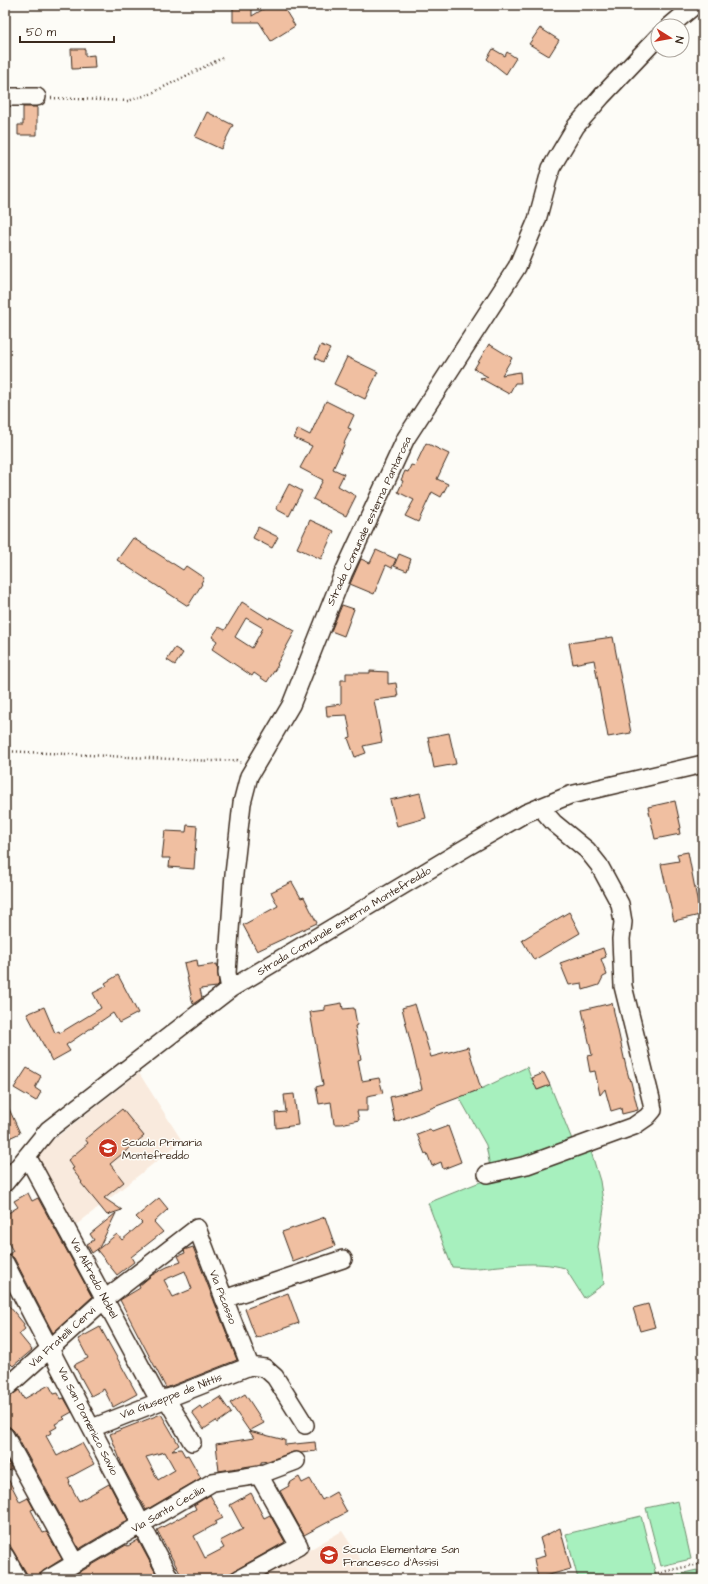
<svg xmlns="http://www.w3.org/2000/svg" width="708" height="1584" viewBox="0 0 708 1584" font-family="'Architects Daughter',sans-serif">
<rect width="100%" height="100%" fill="#fdfcf7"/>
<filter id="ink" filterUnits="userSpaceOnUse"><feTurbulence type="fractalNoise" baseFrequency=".025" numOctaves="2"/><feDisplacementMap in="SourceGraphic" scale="8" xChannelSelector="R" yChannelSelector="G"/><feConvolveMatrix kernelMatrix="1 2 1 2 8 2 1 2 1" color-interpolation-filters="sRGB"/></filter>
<g filter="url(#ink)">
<path fill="#f9eadd" d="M139,1073L182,1141L76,1225L35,1154Z
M342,1531L373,1579H259Z"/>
<path fill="#a7f0be" stroke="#718d6e" d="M527,1067L531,1078L538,1090L550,1085L573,1142L589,1145L600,1181L604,1208L598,1247L604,1284L584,1298L565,1268C536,1260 506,1266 477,1268C469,1269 460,1267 452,1267L428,1203L475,1184L494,1177L490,1167L486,1145L459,1097L481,1089Z
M678,1501L691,1559L661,1566L646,1508Z
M641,1516L657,1579H578L566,1534Z
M697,1570L699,1579H666V1577Z"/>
<path fill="#f0bfa1" stroke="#3b2a1e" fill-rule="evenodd" d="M233,5H252V16L270,5H282L295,26L271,41L259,22H233Z
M540,28L559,40L549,56L529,44Z
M71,49H85V56L94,55L95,68L72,69Z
M493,49L505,56L507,52L516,58L506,74L487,59Z
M23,107H37V135H18V125H23Z
M207,112L233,125L221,149L195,137Z
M489,344L512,358L502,375L520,372L521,383H515L509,394L480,378L488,377L474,369Z
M321,345L330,349L323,362L315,358Z
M347,357L378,372L365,399L334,384Z
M326,401L354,415L348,428L351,429L344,443H345L333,469L344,474L338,486L356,496L346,516L313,499L323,480L300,468L312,446L294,438L298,429L310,435Z
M426,443L449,454L437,479L448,484L441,497L432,492L418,522L405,516L414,500L398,492L403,481L401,480L405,471L408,472L411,465L415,466Z
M289,484L302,491L289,516L276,509Z
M310,520L334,531L321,559L297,548Z
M258,527L278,537L272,548L253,538Z
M133,538L183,570L186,566L204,578L201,583L202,584L188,606L117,560Z
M376,550L396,559L392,568L386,565L374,594L350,584L361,559L370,563Z
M399,554L411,559L407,571L394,566Z
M242,602L269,619L270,617L295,631L277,664L278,665L267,682L254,673L252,676L212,649L217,641L212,637L219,627L225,630ZM246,618L263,628L252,648L235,637Z
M342,605L354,609L344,636L331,631Z
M613,637L631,733L608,737L594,660L573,664L569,643Z
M175,648L183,653L175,665L167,660Z
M370,671L388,672V684L396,683L398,697L374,700L382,742L363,746L366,753L355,757L348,738L351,737L347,715L327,716L326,706L341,704V680H346V673H370Z
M449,733L456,764L434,768L428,737Z
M420,793L426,818L397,826L390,800Z
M675,801L681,828L679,829L680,834L655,839L648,807Z
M187,825L197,826L194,869L169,867L170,858H162L165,831L186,832Z
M688,852L700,915L674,921L661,864L679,861L677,854Z
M292,882L301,898L304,897L317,923L257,951L243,925L278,906L271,892Z
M569,912L580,933L534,960L522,940Z
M603,948L606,957L601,959L607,975L603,977L599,985L583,990L582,983L569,985L560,963Z
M197,960L198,967L217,964L219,985L217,987L200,989L202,998L193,1004L184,963Z
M118,975L138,1013L119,1023L113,1013L66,1045L70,1051L52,1061L27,1014L44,1007L55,1033L59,1031L60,1033L101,1008L93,993L107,986L105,983Z
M342,1003L343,1009L354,1008L357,1025L355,1026L361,1059L358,1060L362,1081L379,1078L383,1093L367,1096V1111H357L359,1120L341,1124H334L331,1102L319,1104L316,1087L323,1085L310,1012L325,1010V1006Z
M612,1003L626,1067L629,1078H630L638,1110L622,1114L621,1108L611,1111L605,1089L600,1095L595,1071L590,1072L587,1056L592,1055L582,1010Z
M415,1004L431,1057L468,1047L481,1089L395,1122L390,1097L422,1089L402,1008Z
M27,1068L41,1076L35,1088L41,1092L36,1101L14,1088Z
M544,1073L550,1085L537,1090L532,1078Z
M294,1094L298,1125L276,1128L275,1113L286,1112L284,1095Z
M5,1100L20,1133L5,1140Z
M122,1109L144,1136L110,1164L124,1182L104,1198L122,1210L107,1215L81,1183L82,1182L72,1169L74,1168L68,1160L88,1143L85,1139Z
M448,1126L461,1162L443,1169L441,1162L432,1166L427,1153L425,1154L417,1134L430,1129L432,1132Z
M28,1193L32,1201L38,1198L92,1297L53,1333L14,1258L9,1254L13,1251L5,1237V1215L18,1207L14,1201Z
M159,1198L168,1209L154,1222L163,1232L131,1257L134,1262L117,1275L97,1250L117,1234L122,1240L142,1223L136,1217Z
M116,1213L99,1248L92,1253L87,1244L94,1240L90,1234Z
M325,1217L335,1246L293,1262L282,1232Z
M193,1247L237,1360L166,1388L120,1300L140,1288L139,1286L152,1275L167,1267L181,1262L178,1256L185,1253L184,1250ZM185,1271L192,1289L173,1297L164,1280Z
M288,1293L299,1323L256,1338L245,1309Z
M5,1301L24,1324L23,1326L25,1329L19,1334L32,1350L13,1366L11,1364L5,1369Z
M648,1304L655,1327L640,1331L633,1308Z
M100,1327L137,1394L113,1407L104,1389L91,1396L74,1365L88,1358L78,1339Z
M49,1385L54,1394L58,1393L61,1399L64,1398L72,1412L63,1417L65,1419L55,1424L57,1427L50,1431L51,1433L46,1436L51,1445L57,1456L82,1443L94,1464L68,1478L70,1482L69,1483L79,1501L109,1484L128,1520L79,1549L14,1431L10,1427L5,1426V1400L19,1390L24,1399Z
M245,1394L264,1423L249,1431L285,1440V1445L315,1442L316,1451L301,1453L293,1452L268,1461L261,1462V1464L256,1465L219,1471L216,1444L254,1438L230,1403Z
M220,1397L231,1413L217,1423L216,1421L204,1429L192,1412L200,1406L202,1409Z
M161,1414L179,1445L172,1450L181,1449L185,1456L188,1455L201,1478L146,1510L123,1467L110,1434ZM165,1452L175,1470L158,1480L146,1457Z
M5,1457L12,1469L5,1473Z
M5,1473L20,1502L28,1498L34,1509L31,1510L43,1533L46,1532L48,1534L62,1559L43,1571L36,1579H30L5,1537Z
M299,1477L302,1483L310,1479L322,1500L336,1492L347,1512L304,1535L280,1491L289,1486L288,1484Z
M251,1493L264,1518L270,1515L285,1542L220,1579H183L157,1530L196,1509L194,1505L210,1495L223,1518L215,1522L216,1524L194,1536L205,1558L224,1548L220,1541L243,1529L230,1505Z
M560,1528L571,1569L538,1578L534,1559L545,1556L540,1538Z
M138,1540L159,1579H68L126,1545L128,1546Z"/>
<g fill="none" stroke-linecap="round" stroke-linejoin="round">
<g stroke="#3b2a1e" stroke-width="20">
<path id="minor" d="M670,26L695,5
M5,97H37
M230,989L227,973L234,874L242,803L249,776L291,705L343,574L406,438L517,267L537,220L551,168L576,126L602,96L658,37
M27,1156L159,1400
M487,1174L527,1165L634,1126L647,1117L653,1110L651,1099L623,986L621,939L623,922L620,904L599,865L587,850L554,823L540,807
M5,1183L48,1130L230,989L467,847L526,813L570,795L703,764
M5,1263L170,1579
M224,1299L343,1259
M5,1389L105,1299L197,1228L250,1366
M166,1398L192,1442
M92,1428L250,1366L265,1368L275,1377L305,1425
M5,1436L75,1563
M5,1556L18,1579
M48,1579L213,1482L259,1475L296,1461
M239,1579L299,1546L259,1475"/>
</g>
<path stroke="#3b2a1e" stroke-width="2.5" stroke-dasharray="1 3" stroke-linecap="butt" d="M51,98L128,101L150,94L222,58
M5,751L213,761L237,760L241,763
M658,1573L703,1563
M552,1577L553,1579"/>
<use href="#minor" stroke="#fdfcf7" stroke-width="17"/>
</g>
</g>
<defs>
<g id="school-disc" transform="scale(1)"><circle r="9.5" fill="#c8321e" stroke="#fdfcf7"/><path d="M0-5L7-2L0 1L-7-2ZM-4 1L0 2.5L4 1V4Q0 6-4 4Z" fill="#fff"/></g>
</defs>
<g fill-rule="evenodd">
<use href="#school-disc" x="108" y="1148"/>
<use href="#school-disc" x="329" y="1555"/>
</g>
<g text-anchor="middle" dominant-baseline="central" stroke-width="3" stroke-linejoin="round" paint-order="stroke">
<g font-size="11" fill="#3b2a1e" stroke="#fdfcf7">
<text transform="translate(369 521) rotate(-65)">Strada Comunale esterna Pantarosa</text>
<text transform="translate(344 921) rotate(-31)">Strada Comunale esterna Montefreddo</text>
<text transform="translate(94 1278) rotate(62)">Via Alfredo Nobel</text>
<text transform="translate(223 1297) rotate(69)">Via Picasso</text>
<text transform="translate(62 1337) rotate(-42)">Via Fratelli Cervi</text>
<text transform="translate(171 1396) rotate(-21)">Via Giuseppe de Nittis</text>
<text transform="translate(88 1421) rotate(63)">Via San Domenico Savio</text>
<text transform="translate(168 1509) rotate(-30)">Via Santa Cecilia</text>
</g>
<g font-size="11" fill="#3b2a1e" stroke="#fdfcf7" text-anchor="start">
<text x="122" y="1142">Scuola Primaria<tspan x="122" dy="13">Montefreddo</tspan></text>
<text x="343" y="1549">Scuola Elementare San<tspan x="343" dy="13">Francesco d'Assisi</tspan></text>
</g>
</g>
<rect width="708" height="1584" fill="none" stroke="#fdfcf7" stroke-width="20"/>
<rect x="10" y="10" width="688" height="1564" fill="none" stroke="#3b2a1e" stroke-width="1.5" filter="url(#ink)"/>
<g transform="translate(670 38) rotate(101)"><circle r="19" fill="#fdfcf7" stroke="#afa8a0"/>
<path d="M0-3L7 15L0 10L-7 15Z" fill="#c8321e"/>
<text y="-6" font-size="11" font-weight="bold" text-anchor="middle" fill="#3b2a1e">N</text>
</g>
<path d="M20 36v6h94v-6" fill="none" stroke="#3b2a1e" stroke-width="2"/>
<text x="26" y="36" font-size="12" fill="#3b2a1e" stroke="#fdfcf7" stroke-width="3" paint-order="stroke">50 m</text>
</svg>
